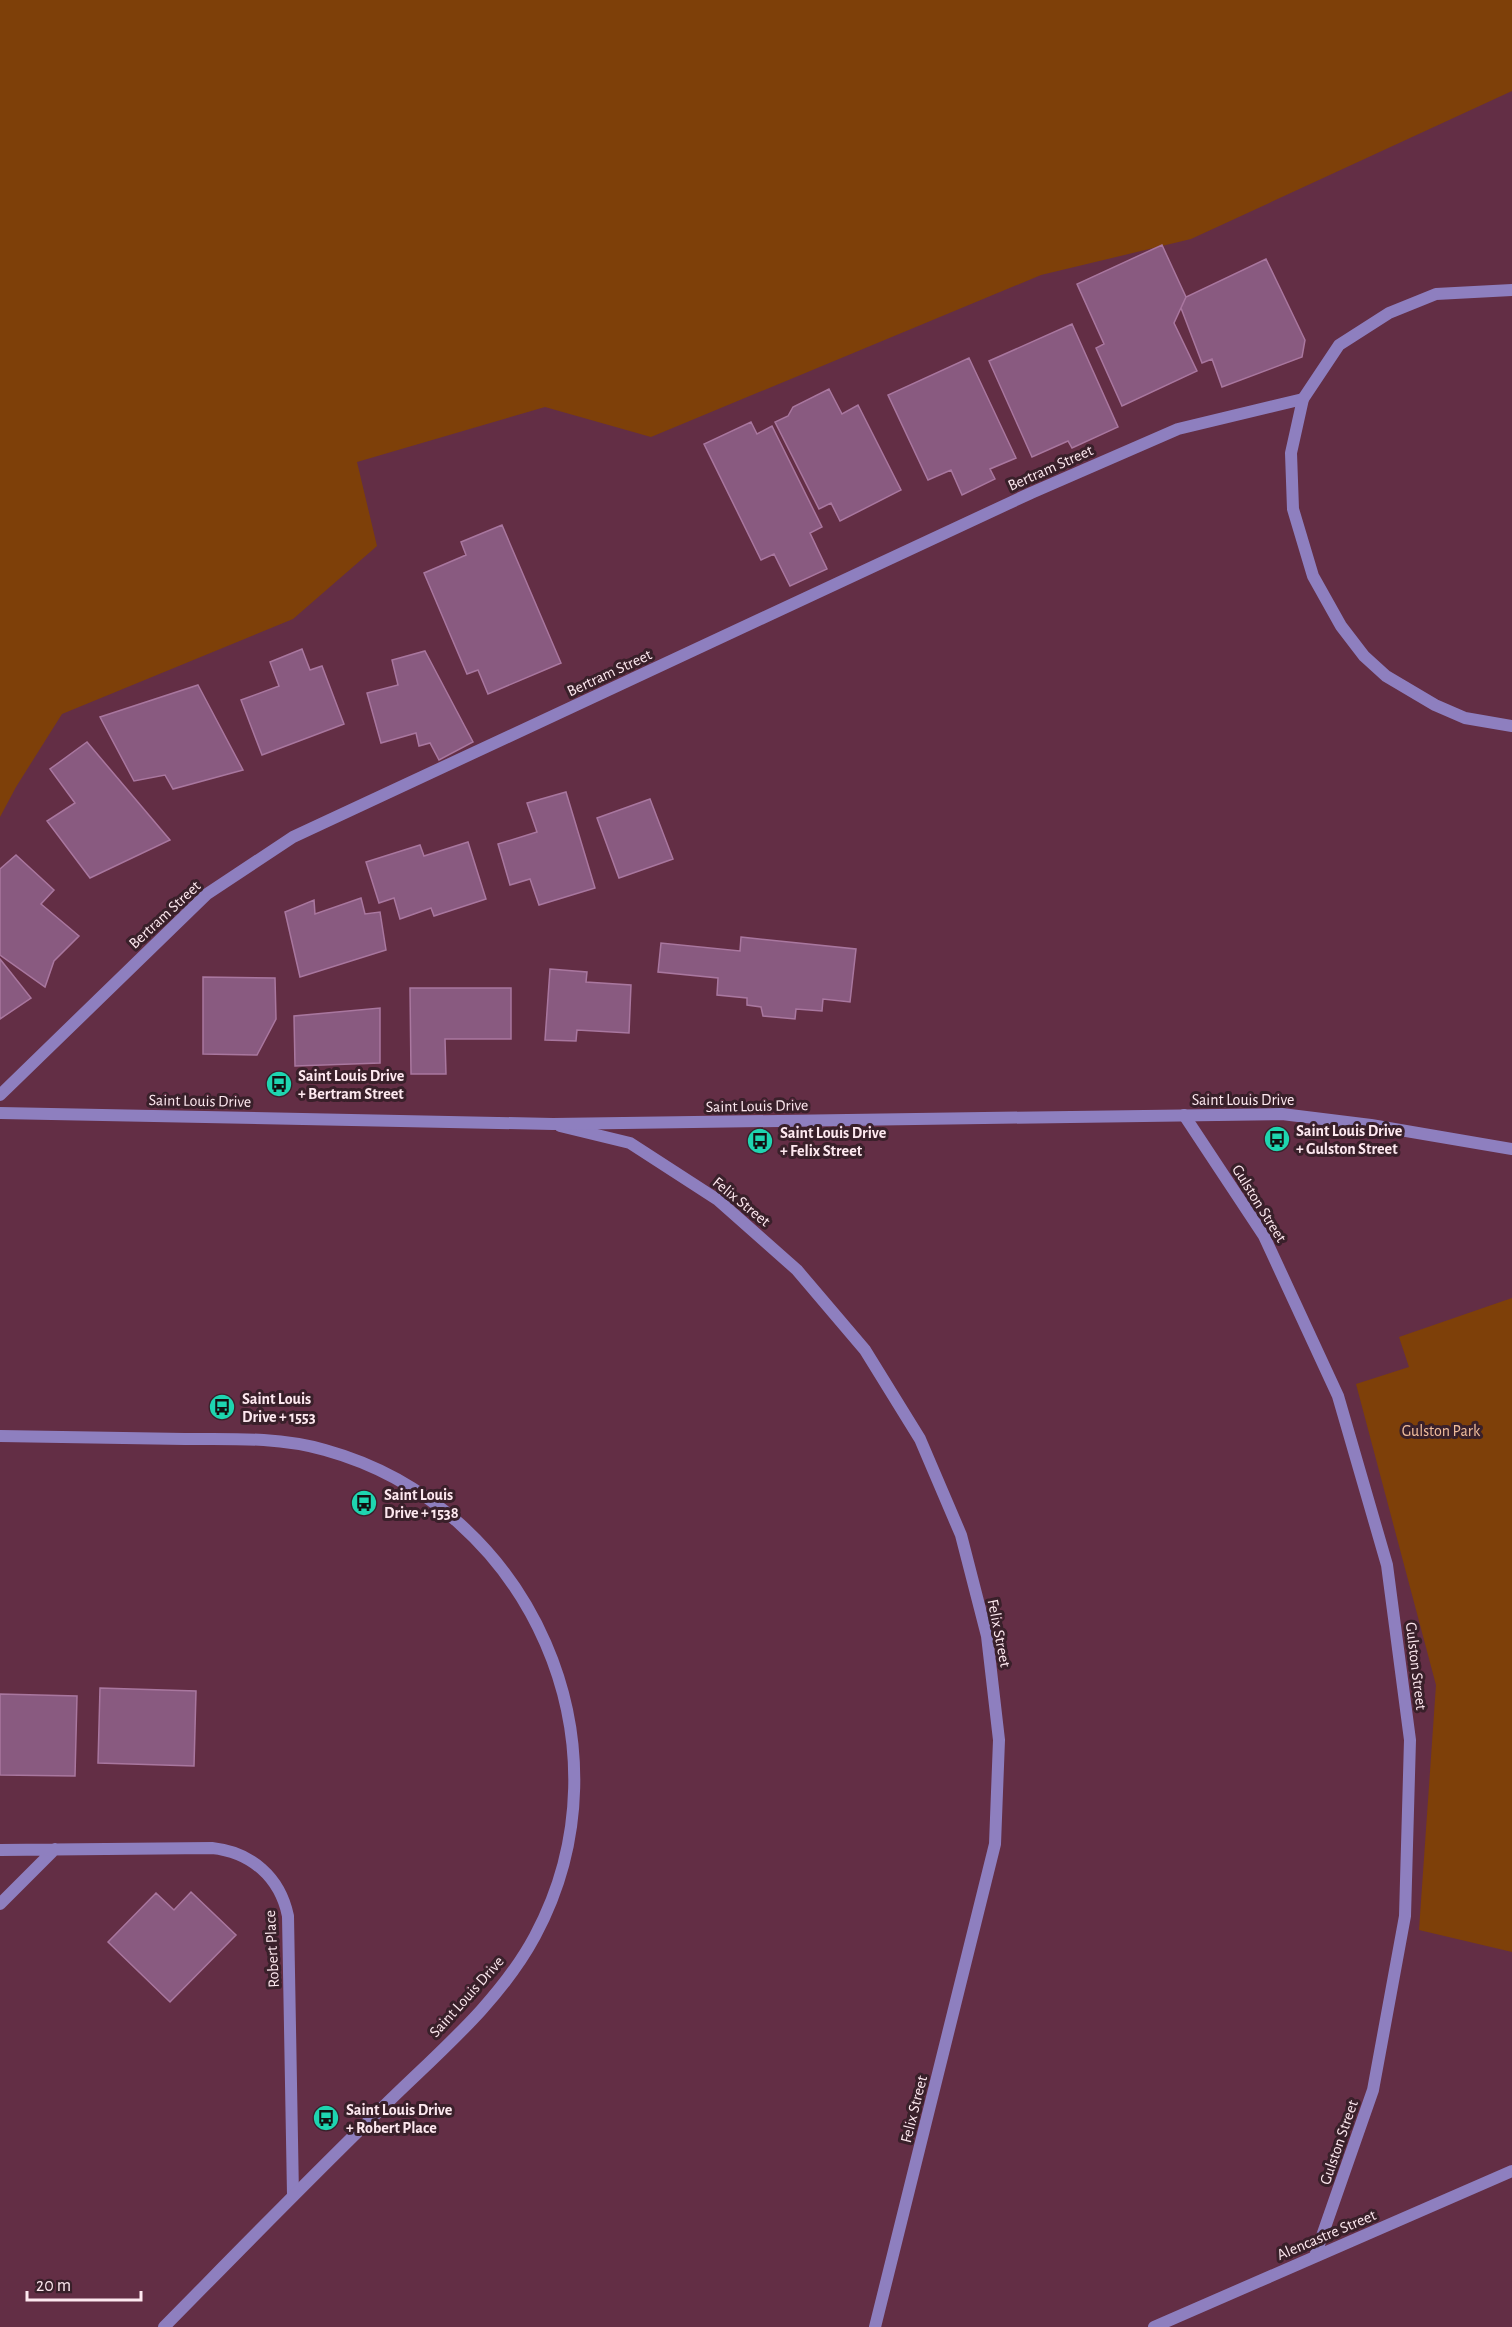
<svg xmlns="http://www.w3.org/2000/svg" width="1512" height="2327" font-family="'Alegreya Sans',sans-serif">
	<rect width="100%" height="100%" fill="#632e45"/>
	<!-- green -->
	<path fill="#7e4009" d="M0,0H1512V91L1191,239L1041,275L651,437L545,407L357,462L377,546L293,619L62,714L16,787L0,817Z
		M1512,1298V1952L1419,1930L1436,1685L1356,1384L1409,1367L1399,1337Z"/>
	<!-- building -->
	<path fill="#895a80" stroke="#a9779f" stroke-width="1.5" d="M1162,245L1186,297L1174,323L1197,371L1122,406L1096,348L1104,344L1077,284Z
		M1266,259L1305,340L1302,357L1222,387L1212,359L1202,363L1181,308L1186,297Z
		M1072,324L1118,427L1072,448L1068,441L1032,457L989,361Z
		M969,358L1016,458L990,469L995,479L962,495L951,470L928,480L888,395Z
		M829,389L842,414L858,405L901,490L840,521L831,503L819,509L775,422L788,416L793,407Z
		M751,422L757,434L772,426L822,527L810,533L827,569L790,586L774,554L761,560L704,444Z
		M502,525L561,663L488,694L478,670L467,674L424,573L466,555L461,542Z
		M302,649L310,670L322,666L344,724L262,755L241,700L279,686L270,662Z
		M425,651L473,742L439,760L430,743L419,746L416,733L381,743L367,693L398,685L392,660Z
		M198,685L243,770L173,789L165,775L134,781L100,717Z
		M87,742L170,840L90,878L47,821L75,803L50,769Z
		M566,792L595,888L539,905L530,879L510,885L498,844L537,832L527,803Z
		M650,799L673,859L619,878L597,818Z
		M468,842L486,899L434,916L431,908L400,919L394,898L379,903L366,862L420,845L424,856Z
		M16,855L54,890L41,904L79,936L54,961L45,987L0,955V869Z
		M361,898L365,914L380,912L386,950L300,977L285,912L314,900L315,914Z
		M741,937L856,949L850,1002L823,999L822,1011L796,1009L795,1019L763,1016L761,1007L747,1005V998L717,995L718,978L658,972L661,943L740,951Z
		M0,959L31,998L0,1019Z
		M550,969L587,972L586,982L631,985L629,1033L577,1030L576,1041L545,1040Z
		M203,977L275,978L276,1019L257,1055L203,1054Z
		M410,988H511V1039H445L446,1074H411Z
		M380,1008V1063L295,1066L294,1016Z
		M100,1688L196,1691L194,1766L98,1763Z
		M0,1694L77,1696L75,1776L0,1775Z
		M191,1892L236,1935L170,2002L108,1942L156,1893L174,1910Z"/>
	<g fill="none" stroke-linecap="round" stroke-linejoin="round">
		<!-- minor -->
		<path stroke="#8e7fbf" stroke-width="12" d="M0,1095L207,894L293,837L1031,493L1178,429L1303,399
			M1184,1115L1264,1236L1338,1396L1387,1565L1410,1740L1405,1916L1373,2090L1315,2256
			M560,1126L630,1143L718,1200L797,1270L865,1350L920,1439L961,1535L987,1636L999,1740L995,1844L875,2327
			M0,1850L212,1848C251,1852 280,1877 288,1916L293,2195
			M0,1904L55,1849
			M1154,2327L1512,2171"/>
		<!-- tertiary -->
		<path stroke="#8e7fbf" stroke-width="12" d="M1512,290L1436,294L1389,313L1339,345L1303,399L1291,453L1293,509L1313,576L1341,626L1364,656L1386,676L1435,705L1465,718L1512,726
			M0,1113L553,1124L1282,1114L1371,1125L1512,1149
			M0,1436C62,1437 123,1438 185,1439C232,1439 279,1437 325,1450C531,1507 637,1746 535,1936C498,2005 433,2057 378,2112C306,2182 235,2255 164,2327"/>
	</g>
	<!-- icons -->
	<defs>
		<g id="bus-disc" transform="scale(1.35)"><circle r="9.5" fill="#1ed5b0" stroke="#39202a"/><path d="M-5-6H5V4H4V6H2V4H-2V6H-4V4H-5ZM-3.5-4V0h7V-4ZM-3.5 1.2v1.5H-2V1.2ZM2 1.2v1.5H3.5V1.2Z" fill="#111"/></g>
	</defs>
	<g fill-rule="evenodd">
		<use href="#bus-disc" x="279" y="1084"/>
		<use href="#bus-disc" x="1277" y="1139"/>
		<use href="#bus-disc" x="760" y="1141"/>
		<use href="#bus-disc" x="222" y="1407"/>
		<use href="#bus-disc" x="364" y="1503"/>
		<use href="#bus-disc" x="326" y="2118"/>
	</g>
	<g text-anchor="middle" stroke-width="6" stroke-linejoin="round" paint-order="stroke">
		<!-- street labels -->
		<g font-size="16" fill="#fde8ef" stroke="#39202a">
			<text transform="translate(1050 467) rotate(-24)" y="6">Bertram Street</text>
			<text transform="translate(609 672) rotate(-25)" y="6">Bertram Street</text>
			<text transform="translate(164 914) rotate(-43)" y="6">Bertram Street</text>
			<text x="1243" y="1105">Saint Louis Drive</text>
			<text transform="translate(200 1100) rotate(1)" y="6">Saint Louis Drive</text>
			<text transform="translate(757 1105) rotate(-1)" y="6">Saint Louis Drive</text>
			<text transform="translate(742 1201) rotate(39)" y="6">Felix Street</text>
			<text transform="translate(1260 1203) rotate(58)" y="6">Gulston Street</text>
			<text transform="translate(1000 1633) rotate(79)" y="6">Felix Street</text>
			<text transform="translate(1417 1666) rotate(83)" y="6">Gulston Street</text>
			<text transform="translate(271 1949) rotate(-93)" y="6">Robert Place</text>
			<text transform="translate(466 1996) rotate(-48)" y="6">Saint Louis Drive</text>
			<text transform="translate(913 2109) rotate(-76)" y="6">Felix Street</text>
			<text transform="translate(1338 2142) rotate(-71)" y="6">Gulston Street</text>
			<text transform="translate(1326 2234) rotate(-23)" y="6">Alencastre Street</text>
		</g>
		<!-- poi labels -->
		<g font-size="16" font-weight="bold" fill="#fde8ef" stroke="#39202a" text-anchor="start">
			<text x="298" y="1081">Saint Louis Drive<tspan x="298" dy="18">+ Bertram Street</tspan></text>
			<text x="1296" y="1136">Saint Louis Drive<tspan x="1296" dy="18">+ Gulston Street</tspan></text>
			<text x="780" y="1138">Saint Louis Drive<tspan x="780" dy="18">+ Felix Street</tspan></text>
			<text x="242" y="1404">Saint Louis<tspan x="242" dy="18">Drive + 1553</tspan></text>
			<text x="384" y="1500">Saint Louis<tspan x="384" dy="18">Drive + 1538</tspan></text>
			<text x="346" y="2115">Saint Louis Drive<tspan x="346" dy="18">+ Robert Place</tspan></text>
		</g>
		<!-- park labels -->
		<g font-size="16" fill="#f1be9d" stroke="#39202a">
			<text x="1441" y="1436">Gulston Park</text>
		</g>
	</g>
	<!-- scale -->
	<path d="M27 2291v9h114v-9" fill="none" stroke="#fde8ef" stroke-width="3"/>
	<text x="36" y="2291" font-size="18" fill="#fde8ef" stroke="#39202a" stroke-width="4.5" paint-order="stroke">20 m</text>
</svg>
